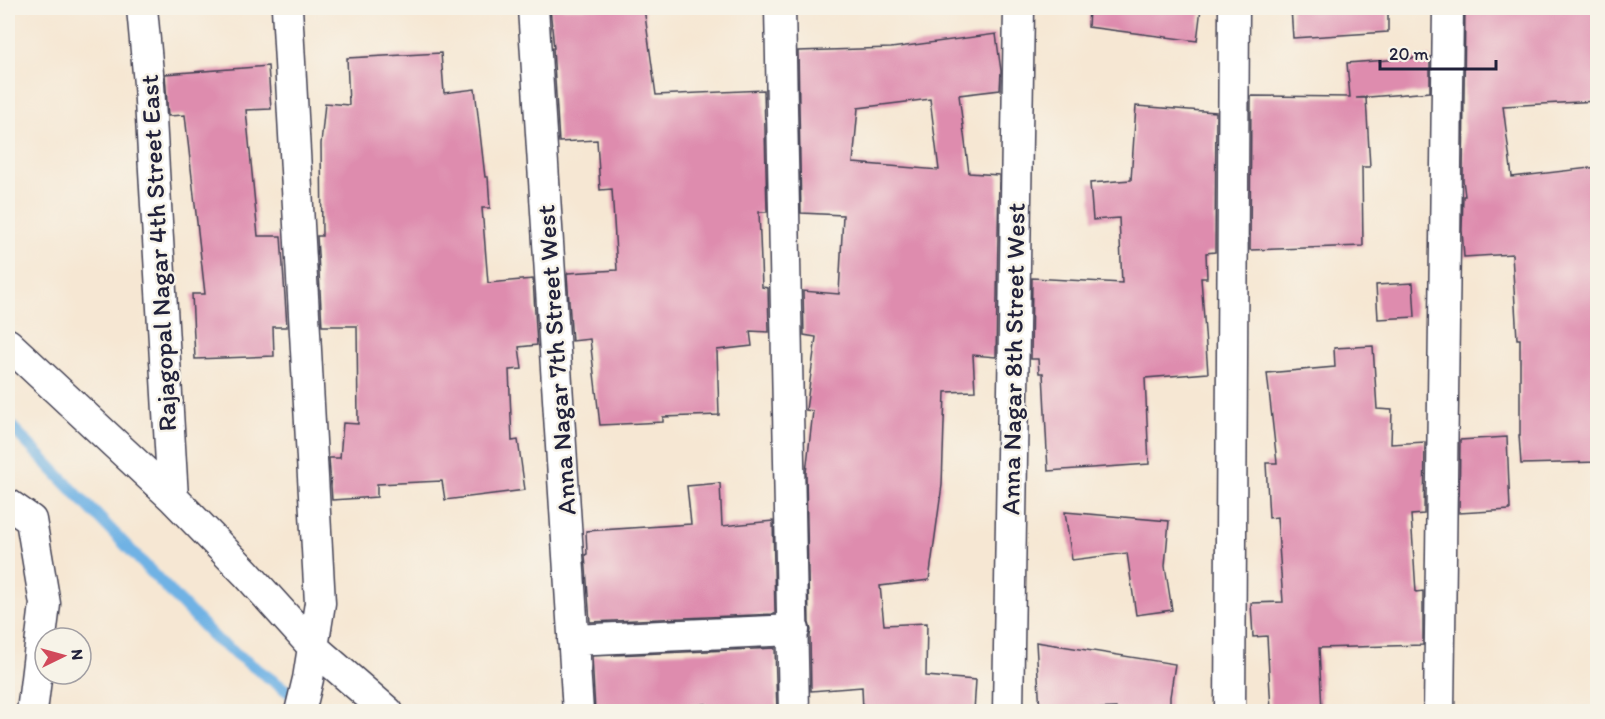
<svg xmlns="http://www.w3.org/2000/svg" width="1605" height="719" font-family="Itim,sans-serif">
	<rect width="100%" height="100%" fill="#f7f3e8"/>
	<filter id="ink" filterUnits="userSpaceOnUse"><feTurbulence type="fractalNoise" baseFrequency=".0167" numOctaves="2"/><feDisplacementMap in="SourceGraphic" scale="12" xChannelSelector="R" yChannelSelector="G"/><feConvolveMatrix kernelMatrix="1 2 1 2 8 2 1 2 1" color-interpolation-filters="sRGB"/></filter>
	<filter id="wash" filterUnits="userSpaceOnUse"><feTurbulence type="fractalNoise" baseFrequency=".008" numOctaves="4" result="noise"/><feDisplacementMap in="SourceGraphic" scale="24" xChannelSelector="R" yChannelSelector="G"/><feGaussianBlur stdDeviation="1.35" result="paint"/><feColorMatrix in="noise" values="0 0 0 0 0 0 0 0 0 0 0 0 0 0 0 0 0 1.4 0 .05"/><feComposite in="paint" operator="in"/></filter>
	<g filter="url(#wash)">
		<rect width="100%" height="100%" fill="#f6e7d3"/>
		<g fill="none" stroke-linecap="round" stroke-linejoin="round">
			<!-- stream -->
			<path stroke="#6fb2e4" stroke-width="12" d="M8,423L217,640L316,712"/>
		</g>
		<g id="blocks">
			<!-- building -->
			<path fill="#de8cae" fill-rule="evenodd" d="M550,8H644L656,95L764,90L767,212H759L762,287L768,288L769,332L750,331L752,346L717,350L719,415L663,417V422L600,425L590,339L572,341L567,275L568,273L617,270L612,189L600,190L597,140L559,142L553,48H554Z
				M1089,8H1201L1197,41L1088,27Z
				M1291,8H1388V32L1293,38Z
				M1465,8H1598V101L1503,106L1512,177L1598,167V462L1521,464L1519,435H1520V339H1517L1512,254L1464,257L1462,230L1463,196H1465L1463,180Z
				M996,34L1001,71L1000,90L959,95L969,173L999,175L996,357L973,355L975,391L945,392L942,485L929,580L880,586L884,625L927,623L926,676L976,680L974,711H863L862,687L811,691L810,636L811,630L809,623L806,473L813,411L806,410L816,337L804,335L803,291L839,294L843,215L801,213L798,51L891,48ZM930,99L939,170L853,163L858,108Z
				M441,53L444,93L475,89L485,177H488L490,208H482L488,283L533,279L537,345L519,347L522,369L509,370L512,441L518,440L525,490L445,500L442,481L377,484V497L332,500L329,458H340L343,423L358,424L357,326H322L317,236H322L321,144L325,103L349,105L347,58Z
				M1430,57V92L1356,98H1366L1370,167H1362L1363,246L1250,250L1251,96L1350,97L1347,63Z
				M268,66L271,109L246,110L258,236H281L287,327H273L274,356L195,359L192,294H205L185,115L168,116L165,74Z
				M1136,106L1216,112L1215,252L1206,253L1207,278H1201L1208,373L1145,378L1149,464L1048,471L1043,373H1039L1038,359H1031L1032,278L1122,283L1119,218L1093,220L1090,183L1131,180Z
				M1413,283L1415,317L1378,319L1376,285Z
				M1373,346L1377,409L1392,410L1391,444L1425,442L1424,514L1411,515L1416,592L1423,591V645L1319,648L1322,711H1271L1267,636L1253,637L1251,603L1283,602L1277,517L1269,518L1266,463H1277L1267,373L1335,367L1334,348Z
				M1507,437L1510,510L1459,513L1460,440Z
				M720,483L722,526L773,521L775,614L590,622L585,555L587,554L586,531L691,524L687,486Z
				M1065,512L1169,521L1165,566L1172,610L1136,615L1127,553L1072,560Z
				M1036,642L1175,664L1170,697V711H1117L1116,708L1040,711Z
				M775,648L777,711H706V704L635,711H595L592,656Z"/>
		</g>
	</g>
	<g filter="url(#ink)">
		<use href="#blocks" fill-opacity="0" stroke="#424052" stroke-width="1.5"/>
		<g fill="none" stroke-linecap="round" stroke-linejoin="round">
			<!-- street casing -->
			<g stroke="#424052" stroke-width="33">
				<path id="street" d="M142,8L149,84L173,498
					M287,8L320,603L308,679L300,712
					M533,8L578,712
					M780,8L794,712
					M8,344L173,498L246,573L313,647L388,712
					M8,504L31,520L45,604L32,712
					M573,640L794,630
					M1008,712L1019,8
					M1230,712L1234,8
					M1439,712L1448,8"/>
			</g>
			<!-- street -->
			<use href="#street" stroke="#fff" stroke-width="30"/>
		</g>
	</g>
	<g text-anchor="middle" stroke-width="5" stroke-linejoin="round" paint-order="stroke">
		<!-- street labels -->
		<g font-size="26" fill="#22223b" stroke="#f7f3e8">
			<text transform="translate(158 253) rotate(-93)" y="9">Rajagopal Nagar 4th Street East</text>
			<text transform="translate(1013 359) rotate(-89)" y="9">Anna Nagar 8th Street West</text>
			<text transform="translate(556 360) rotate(-94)" y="9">Anna Nagar 7th Street West</text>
		</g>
	</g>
	<!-- margin -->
	<rect width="1605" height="719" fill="none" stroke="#f7f3e8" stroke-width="30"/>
	<!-- north arrow -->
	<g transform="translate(63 656) rotate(85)"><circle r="28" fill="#f7f3e8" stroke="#a29fa3" stroke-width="1.5"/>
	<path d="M0-4.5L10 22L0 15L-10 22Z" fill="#d1495b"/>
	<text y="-9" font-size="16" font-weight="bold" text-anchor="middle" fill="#22223b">N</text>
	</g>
	<!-- scale -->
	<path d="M1380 60v9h116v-9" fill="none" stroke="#22223b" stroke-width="3"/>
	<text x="1389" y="60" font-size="18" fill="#22223b" stroke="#f7f3e8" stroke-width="4.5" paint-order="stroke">20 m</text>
</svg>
